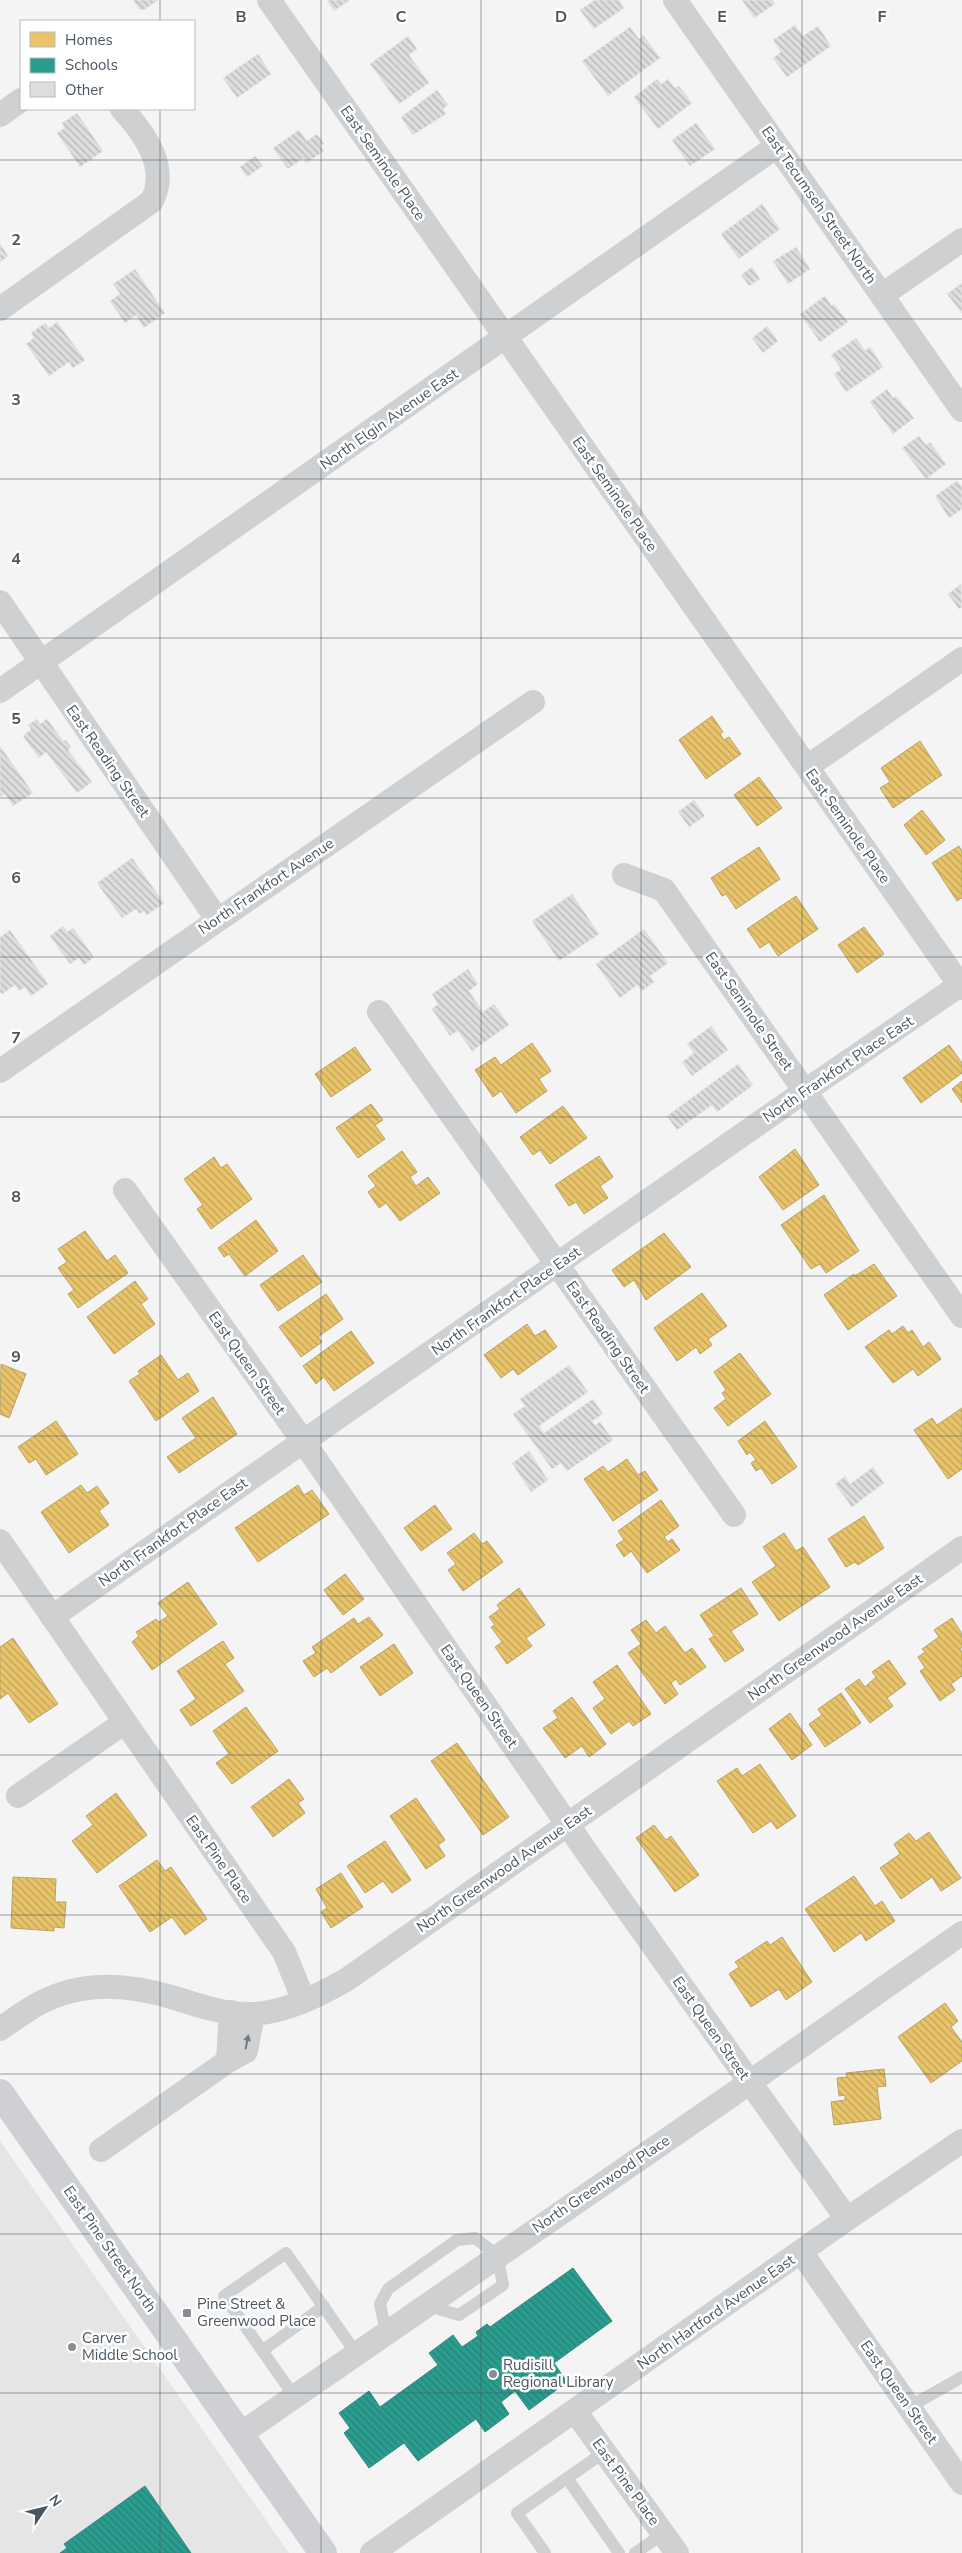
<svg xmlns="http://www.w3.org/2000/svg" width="962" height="2553" font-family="'Nunito Sans',sans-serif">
	<defs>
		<pattern id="homes-back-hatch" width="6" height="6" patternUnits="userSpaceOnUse" patternTransform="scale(1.25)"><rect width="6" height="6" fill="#e9c46a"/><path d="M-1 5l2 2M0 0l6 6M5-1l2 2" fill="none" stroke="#bfa25b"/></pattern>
		<pattern id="schools-back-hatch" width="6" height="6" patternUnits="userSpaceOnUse" patternTransform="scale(1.25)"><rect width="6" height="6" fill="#2a9d8f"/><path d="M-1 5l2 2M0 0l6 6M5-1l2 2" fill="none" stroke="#268378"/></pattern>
		<pattern id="building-back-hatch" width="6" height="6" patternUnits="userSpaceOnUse" patternTransform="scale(1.25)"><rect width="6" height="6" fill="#ddddde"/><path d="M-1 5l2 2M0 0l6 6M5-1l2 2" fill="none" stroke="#b5b6b7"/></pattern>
	</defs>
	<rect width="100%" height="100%" fill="#f4f4f4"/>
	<!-- education -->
	<path fill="#e6e5e6" d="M0,2141L289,2553H0Z"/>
	<!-- homes -->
	<path fill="url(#homes-back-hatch)" stroke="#b9a367" d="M712,716L723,732L720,734L724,740L729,737L741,754L706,779L679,740Z
		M920,741L942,775L893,808L880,788L890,782L881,768Z
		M759,777L782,808L757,826L734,795Z
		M922,810L945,840L926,855L904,825Z
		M959,846L962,851V898L957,901L932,863Z
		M759,847L780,879L736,909L726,894L722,896L711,878Z
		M796,896L818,929L778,956L769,942L760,948L747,929Z
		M864,927L884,954L857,973L838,945Z
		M532,1043L551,1071L539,1079L547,1091L516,1113L501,1091L493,1097L475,1070L495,1057L501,1065Z
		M949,1045L962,1063V1073L921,1103L903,1078Z
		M355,1047L371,1070L331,1097L315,1074Z
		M962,1081V1103L952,1089Z
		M371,1104L383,1120L375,1125L385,1139L358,1158L336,1128Z
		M563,1106L587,1138L550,1164L540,1150L533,1155L520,1137Z
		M795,1149L819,1185L783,1210L759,1177Z
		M402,1151L417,1172L410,1177L416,1186L428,1177L440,1193L400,1221L386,1203L379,1208L368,1192L376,1186L368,1176Z
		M599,1156L613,1177L600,1186L608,1198L584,1214L576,1202L569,1206L555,1185Z
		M214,1157L221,1168L227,1164L252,1199L211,1229L197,1209L203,1205L184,1179Z
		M824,1195L859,1251L826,1273L820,1264L811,1269L781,1225Z
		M256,1220L278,1251L245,1276L229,1254L224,1257L218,1248Z
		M85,1231L107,1261L115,1255L128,1273L78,1308L68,1294L74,1290L58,1268L67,1262L58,1249Z
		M664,1233L691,1267L646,1300L634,1280L624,1287L612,1270Z
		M303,1255L322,1282L278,1311L260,1285Z
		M874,1264L897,1296L848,1330L824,1295L854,1274L855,1276Z
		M135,1281L148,1299L141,1304L155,1324L114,1354L87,1317Z
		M702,1293L727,1326L708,1339L712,1345L700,1354L696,1347L677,1361L654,1328Z
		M326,1294L343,1319L318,1337L322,1342L301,1357L279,1327Z
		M527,1324L535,1336L545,1330L557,1347L518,1375L513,1369L501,1378L484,1355Z
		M903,1326L908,1333L912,1330L923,1347L929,1342L941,1359L918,1376L913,1369L893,1383L865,1347L889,1330L892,1334Z
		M351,1331L374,1363L334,1391L324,1377L316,1384L303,1366Z
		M740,1353L771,1394L728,1426L714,1408L726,1399L722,1393L726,1390L714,1372Z
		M161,1355L178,1380L188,1373L199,1391L156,1421L129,1381L140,1374L138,1371Z
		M1,1364L26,1374L9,1418L0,1414Z
		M213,1397L237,1434L179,1473L167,1457L196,1438L182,1418Z
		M962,1408V1469L948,1479L914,1430L932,1418L937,1425Z
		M56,1421L78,1454L46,1475L36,1459L29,1463L18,1447Z
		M765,1421L797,1467L772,1484L761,1468L756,1471L751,1463L756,1460L750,1452L747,1455L738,1441Z
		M627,1459L638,1475L645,1471L658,1490L613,1521L584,1479L603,1466L608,1472Z
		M81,1485L87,1493L97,1486L109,1503L99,1511L109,1525L69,1553L41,1512Z
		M298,1485L304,1495L312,1490L329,1514L258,1562L235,1528Z
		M661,1500L679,1526L664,1537L668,1542L672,1539L680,1550L647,1573L631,1551L624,1557L616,1545L624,1540L618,1531Z
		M435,1505L452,1529L421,1551L404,1528Z
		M864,1516L884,1548L858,1565L855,1562L846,1567L828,1539Z
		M474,1533L482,1544L487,1541L503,1562L463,1591L448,1570L456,1564L447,1553Z
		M784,1533L796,1551L803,1547L830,1587L779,1621L752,1582L776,1566L763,1547Z
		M345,1574L364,1599L343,1615L324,1590Z
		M188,1582L217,1624L152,1670L132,1642L139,1636L136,1632L156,1619L159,1622L168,1616L158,1603Z
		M519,1588L545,1625L526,1638L532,1646L507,1664L495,1647L502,1642L491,1627L495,1625L489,1617L500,1609L497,1605Z
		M741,1588L758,1614L731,1631L744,1650L725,1662L709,1639L714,1636L700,1615Z
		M369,1617L383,1635L331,1673L327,1668L314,1677L303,1661L316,1653L312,1647L354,1618L358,1624Z
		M952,1618L962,1634V1647L960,1649L962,1652V1676L951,1684L955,1690L940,1701L920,1671L925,1668L918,1657L925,1652L922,1649L939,1637L934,1630Z
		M646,1620L656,1633L665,1626L685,1653L692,1648L706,1667L680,1685L676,1679L671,1683L678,1694L665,1704L628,1653L641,1644L631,1630Z
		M13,1638L58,1704L29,1723L8,1693L0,1699V1647Z
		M223,1641L234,1658L225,1664L244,1691L191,1726L180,1710L196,1699L177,1671Z
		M394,1644L413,1673L380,1696L360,1667Z
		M889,1660L906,1684L887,1698L893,1706L870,1723L845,1689L859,1679L865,1687L876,1677L872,1672Z
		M617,1665L651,1714L633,1726L629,1721L611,1734L593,1708L605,1699L593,1682Z
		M841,1693L861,1723L825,1747L809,1724L822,1715L818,1709Z
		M572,1697L606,1744L589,1757L582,1746L565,1758L543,1728L558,1718L553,1711Z
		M246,1707L278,1751L232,1784L216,1763L229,1754L213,1731Z
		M790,1713L812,1745L792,1760L769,1729Z
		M457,1743L509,1817L483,1835L431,1761Z
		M760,1764L796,1816L777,1829L771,1821L753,1833L717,1781L737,1768L742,1776Z
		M289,1779L304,1799L298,1803L305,1813L273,1837L251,1807Z
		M116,1793L147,1835L97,1873L72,1841L93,1825L86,1816Z
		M416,1798L445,1840L438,1845L445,1856L426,1869L390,1816Z
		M654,1825L666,1840L671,1836L699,1875L675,1892L636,1838Z
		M929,1832L961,1878L941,1891L932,1877L901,1899L880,1868L900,1854L894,1844L909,1833L916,1841Z
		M385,1841L411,1880L392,1893L383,1881L365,1893L347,1866Z
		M157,1860L165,1871L171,1867L207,1919L185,1935L172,1917L150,1932L119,1886Z
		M341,1873L363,1907L331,1928L321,1912L327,1908L316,1889Z
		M854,1876L875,1906L882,1901L895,1921L866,1941L861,1933L834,1952L805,1909Z
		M13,1877L56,1879L55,1902H66L64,1928L54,1927V1931L11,1928Z
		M782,1937L812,1982L786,2000L779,1989L751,2007L729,1974L739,1967L735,1962L767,1941L770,1945Z
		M945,2003L958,2021L951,2027L962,2042V2061L931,2083L898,2037Z
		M884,2069L886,2086L877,2087L881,2119L834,2125L831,2102L845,2100V2095L839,2096L837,2078L847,2077L846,2073Z"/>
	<!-- schools -->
	<path fill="url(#schools-back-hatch)" stroke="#348881" d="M573,2268L612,2321L554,2363L567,2382L529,2410L515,2391L501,2402L509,2414L485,2432L476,2419L418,2461L404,2443L369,2468L344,2433L350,2428L339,2413L369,2391L380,2407L438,2365L429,2353L453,2335L462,2347L478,2336L476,2332L487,2324L490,2327Z
		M145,2486L191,2553H60L67,2548L64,2544Z"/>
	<!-- building -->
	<path fill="url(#building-back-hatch)" stroke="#e5e6e7" d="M133,0H158L144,10L139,9Z
		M327,0H350L334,11Z
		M595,0H621L619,1L624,8L594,29L580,10Z
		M742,0H772L775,4L754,18Z
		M795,25L803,36L818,26L831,46L787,77L773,58L781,52L773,40Z
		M630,27L639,39L643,35L660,58L608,96L582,61Z
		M408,36L417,49L409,55L429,83L399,104L370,64Z
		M258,54L271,74L237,98L223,78Z
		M657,79L661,84L668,79L675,88L679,86L692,103L658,129L634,97Z
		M437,90L448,105L443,109L446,114L413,135L401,117Z
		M77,113L103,151L80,167L57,133L65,128L62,123Z
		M696,123L715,149L690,166L672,140Z
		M299,130L307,141L317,134L324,144L320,146L324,151L306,163L303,158L288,169L273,148Z
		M255,156L263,166L247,177L240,167Z
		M762,204L780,229L739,259L721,234Z
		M0,244L8,256L0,262Z
		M796,247L810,269L788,284L773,261Z
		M752,267L760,279L749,286L741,275Z
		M135,269L165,313L144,328L136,315L125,323L110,301L120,294L113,284Z
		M962,283V313L947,294Z
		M825,296L832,306L834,304L848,322L820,342L800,314Z
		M57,322L85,360L73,368L69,362L49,376L26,344L34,338L31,333L45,323L49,328Z
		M767,326L778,341L763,353L752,338Z
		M856,338L865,351L870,347L883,367L846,392L834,374L841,369L831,355Z
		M887,389L893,398L896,396L914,418L893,434L870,402Z
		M919,436L926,445L930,442L946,464L926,479L902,448Z
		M957,481L962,487V509L949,518L935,496Z
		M961,584L962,607L959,609L948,594Z
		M37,719L40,724L47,719L63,741L66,740L71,747L68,750L92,782L77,793L46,752L39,758L23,736L31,729L28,725Z
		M0,746L33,793L13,806L5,794L0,797Z
		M694,800L705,816L689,827L678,812Z
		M132,858L164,903L147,915L144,911L140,914L136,909L122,918L97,883Z
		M572,894L599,934L559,961L532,921Z
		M63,926L67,932L73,928L94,957L84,965L79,958L70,964L50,936Z
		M644,929L668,963L650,976L654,982L642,991L637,985L620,998L596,964Z
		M10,930L48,984L31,996L25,987L19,991L15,985L2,994L0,992V937Z
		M468,969L478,984L469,991L483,1012L494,1004L509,1025L472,1051L458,1031L450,1036L432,1009L438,1004L432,994Z
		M711,1026L728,1050L692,1076L682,1062L694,1053L687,1044Z
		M738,1064L753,1085L717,1112L712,1105L677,1130L667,1116Z
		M569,1365L588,1392L539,1426L544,1433L593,1399L603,1414L592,1421L595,1425L600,1422L613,1440L567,1471L561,1463L552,1469L513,1414L525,1406L520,1399Z
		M529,1451L548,1480L531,1492L512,1463Z
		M873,1467L884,1483L852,1507L835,1484L845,1476L850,1484Z"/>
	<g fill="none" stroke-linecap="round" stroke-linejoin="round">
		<!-- lane -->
		<path stroke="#ced0d2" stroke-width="12" d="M386,2332L380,2304L388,2289L457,2240L475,2238L497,2255L503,2285L459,2315L425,2305
			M262,2351L324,2306
			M294,2396L224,2296L286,2253L356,2353
			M909,2407L962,2377
			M567,2478L619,2553
			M545,2553L517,2513L603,2453
			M635,2553L663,2534"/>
		<!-- street -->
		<path stroke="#ced0d2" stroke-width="24" d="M269,0L962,988
			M675,0L962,410
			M0,115L21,100
			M882,295L962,240
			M0,309L152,201C169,167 145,134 122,109
			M0,602L217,919
			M0,691L777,146
			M807,767L962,659
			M624,875L664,890L962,1316
			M379,1012L734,1515
			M0,1071L533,702
			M125,1190L303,1441L583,1847L847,2219
			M0,1541L284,1952L304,2001
			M52,1617L805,1091L960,985
			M18,1796L125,1722
			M0,2029C12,2021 25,2011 38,2004C82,1980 129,1984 175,1998C199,2006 228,2015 253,2014C287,2012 317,1996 346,1980L962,1548
			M228,2061L231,2012
			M101,2150L228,2061L246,2051L253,2014
			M801,2252L962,2483
			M575,2411L677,2553
			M239,2435L726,2099L962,1933
			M372,2553L847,2219L962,2141"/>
		<!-- secondary -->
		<path stroke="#ced0d4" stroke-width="28" d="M0,2093L323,2553"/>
	</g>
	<!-- one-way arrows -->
	<defs><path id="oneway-solid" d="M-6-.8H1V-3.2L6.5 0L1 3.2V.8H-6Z" transform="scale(1.25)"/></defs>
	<use fill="#727b83" href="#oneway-solid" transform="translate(247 2042) rotate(-79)"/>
	<!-- grid -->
	<path fill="none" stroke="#4a5661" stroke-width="1" stroke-opacity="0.55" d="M160,0V21M321,0V2553M481,0V2553M641,0V2553M802,0V2553M160,109V2553M0,160H962M0,319H962M0,479H962M0,638H962M0,798H962M0,957H962M0,1117H962M0,1276H962M0,1436H962M0,1596H962M0,1755H962M0,1915H962M0,2074H962M0,2234H962M0,2393H962"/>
	<!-- markers -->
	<g fill="#868d94" stroke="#fff" stroke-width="2">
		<rect x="182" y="2308" width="10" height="10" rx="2.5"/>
		<circle cx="72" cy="2347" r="5"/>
		<circle cx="493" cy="2374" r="5"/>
	</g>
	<g text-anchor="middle" stroke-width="5" stroke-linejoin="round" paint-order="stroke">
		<!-- street labels -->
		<g font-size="15" fill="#4a5661" stroke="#fff">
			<text transform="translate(383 163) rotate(55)" y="5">East Seminole Place</text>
			<text transform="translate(819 205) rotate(55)" y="5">East Tecumseh Street North</text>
			<text transform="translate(389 419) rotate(-35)" y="5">North Elgin Avenue East</text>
			<text transform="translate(615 494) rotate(55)" y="5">East Seminole Place</text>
			<text transform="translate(108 761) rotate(55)" y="5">East Reading Street</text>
			<text transform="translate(848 826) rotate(55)" y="5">East Seminole Place</text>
			<text transform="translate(266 886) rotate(-34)" y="5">North Frankfort Avenue</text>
			<text transform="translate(749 1011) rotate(55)" y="5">East Seminole Street</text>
			<text transform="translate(838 1069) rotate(-34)" y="5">North Frankfort Place East</text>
			<text transform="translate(506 1301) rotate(-35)" y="5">North Frankfort Place East</text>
			<text transform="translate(608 1337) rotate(55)" y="5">East Reading Street</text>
			<text transform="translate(247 1363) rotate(55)" y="5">East Queen Street</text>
			<text transform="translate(173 1532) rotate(-35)" y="5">North Frankfort Place East</text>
			<text transform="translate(835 1637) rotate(-35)" y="5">North Greenwood Avenue East</text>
			<text transform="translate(479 1696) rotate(55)" y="5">East Queen Street</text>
			<text transform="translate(219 1859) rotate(55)" y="5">East Pine Place</text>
			<text transform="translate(504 1869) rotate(-35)" y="5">North Greenwood Avenue East</text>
			<text transform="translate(711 2028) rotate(55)" y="5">East Queen Street</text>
			<text transform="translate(601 2184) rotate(-34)" y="5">North Greenwood Place</text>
			<text transform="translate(110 2249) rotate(55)" y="5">East Pine Street North</text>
			<text transform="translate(716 2312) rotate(-35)" y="5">North Hartford Avenue East</text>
			<text transform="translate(899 2392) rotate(55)" y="5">East Queen Street</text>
			<text transform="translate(626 2482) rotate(54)" y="5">East Pine Place</text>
		</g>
		<!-- poi labels -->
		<g font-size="15" fill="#4a5661" stroke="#fff" text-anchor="start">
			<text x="197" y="2309">Pine Street &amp;<tspan x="197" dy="17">Greenwood Place</tspan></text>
			<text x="82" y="2343">Carver<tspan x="82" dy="17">Middle School</tspan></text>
			<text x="503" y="2370">Rudisill<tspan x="503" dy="17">Regional Library</tspan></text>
		</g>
	</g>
	<g font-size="16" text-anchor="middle" font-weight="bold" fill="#4a5661" stroke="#fff" stroke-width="5" stroke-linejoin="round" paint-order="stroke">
		<text x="241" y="22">B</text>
		<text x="401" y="22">C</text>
		<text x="561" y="22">D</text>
		<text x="722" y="22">E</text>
		<text x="882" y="22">F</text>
		<text x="16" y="245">2</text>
		<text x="16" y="405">3</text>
		<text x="16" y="564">4</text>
		<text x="16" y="724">5</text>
		<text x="16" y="883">6</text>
		<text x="16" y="1043">7</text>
		<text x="16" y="1202">8</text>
		<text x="16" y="1362">9</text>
	</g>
	<!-- legend -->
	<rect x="20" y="20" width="175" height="90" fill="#ffffff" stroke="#b7bbc0"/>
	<rect x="30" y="32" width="25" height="15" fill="#e9c46a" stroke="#b7bbc0"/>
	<text x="65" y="45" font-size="15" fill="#4a5661">Homes</text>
	<rect x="30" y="58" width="25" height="15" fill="#2a9d8f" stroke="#b7bbc0"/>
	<text x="65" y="70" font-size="15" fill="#4a5661">Schools</text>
	<rect x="30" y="82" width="25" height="15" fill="#ddddde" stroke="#b7bbc0"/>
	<text x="65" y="95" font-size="15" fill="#4a5661">Other</text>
	<!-- north arrow -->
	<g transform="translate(45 2508) rotate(55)" stroke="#ffffff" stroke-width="4" paint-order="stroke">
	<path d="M0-4L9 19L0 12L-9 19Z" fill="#4a5661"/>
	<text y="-8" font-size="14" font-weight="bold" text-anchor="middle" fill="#4a5661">N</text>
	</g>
</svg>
